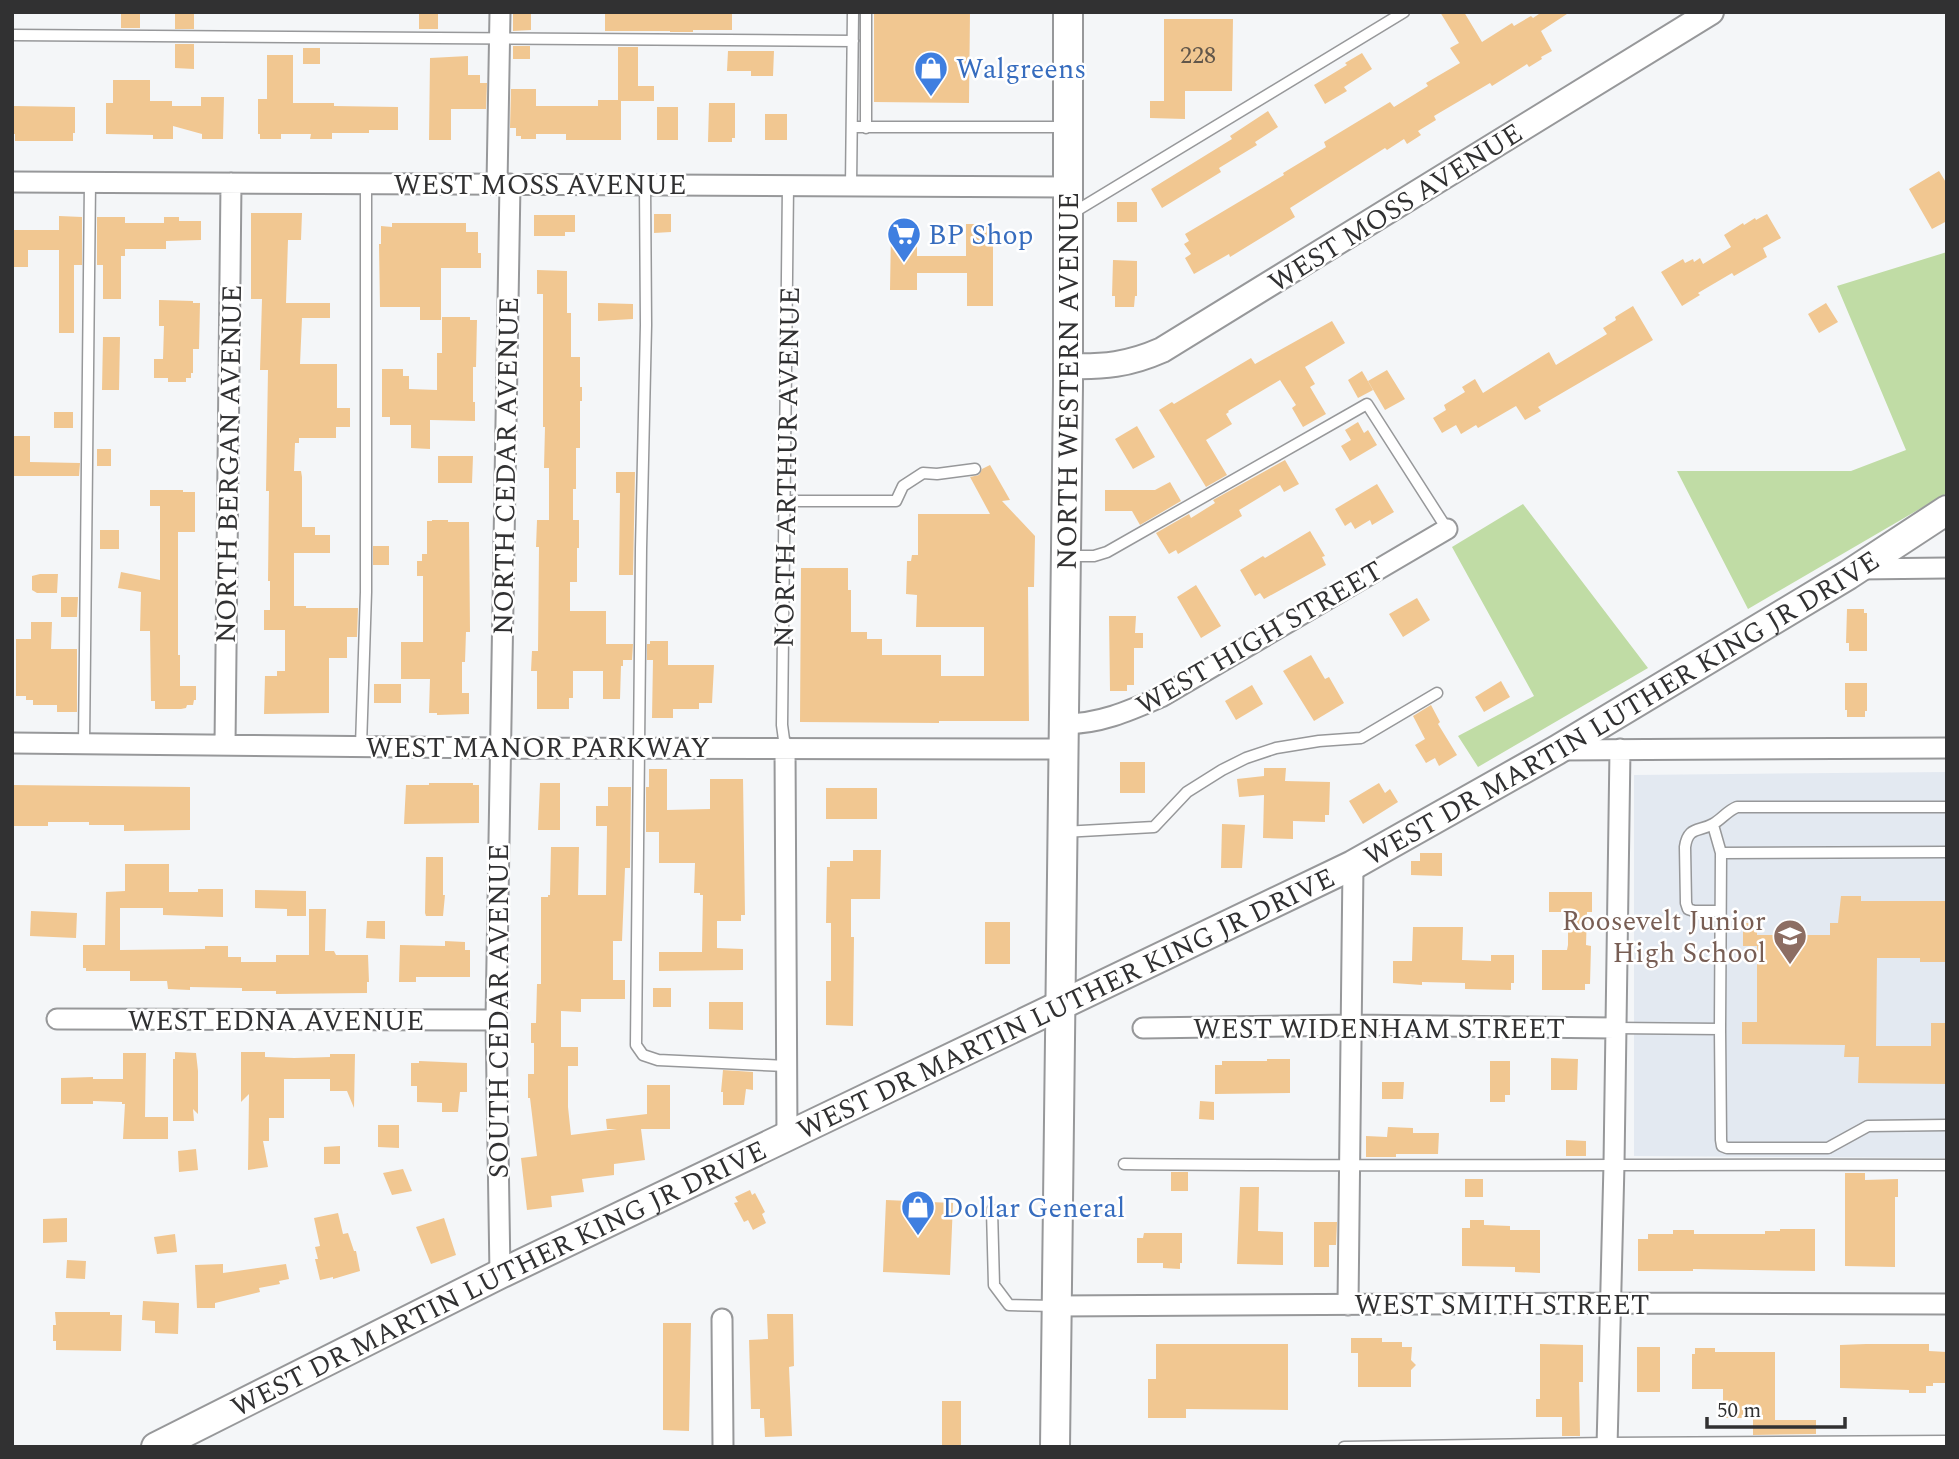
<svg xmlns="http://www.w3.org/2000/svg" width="1959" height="1459" font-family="Spectral,serif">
	<rect width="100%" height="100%" fill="#f4f6f8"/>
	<!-- built -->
	<path fill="#e3e9f1" d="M1947,772V1158L1634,1156V775Z"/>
	<!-- green -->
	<path fill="#c0dca5" d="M1947,252V493L1748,609L1677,471H1851L1906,450L1837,286Z
		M1523,504L1648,668L1478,767L1458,736L1534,696L1452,547Z"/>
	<!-- building -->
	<path fill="#f1c791" d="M121,12H140V28H121Z
		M175,12H194V29H175Z
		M419,12H438V29H419Z
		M605,12H732V30H693V32H670V31H605Z
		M874,12H970L969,103L874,102Z
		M1440,12H1464L1482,42L1512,23L1514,26L1531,16L1533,18L1542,12H1570L1541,31L1552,51L1541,57L1542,59L1529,67L1527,64L1492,86L1490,83L1434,116L1436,120L1418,131L1421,135L1407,144L1404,139L1387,150L1385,148L1290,208L1295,217L1230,257L1229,254L1194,274L1185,258L1191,254L1184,244L1189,241L1185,234L1284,175L1283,173L1326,147L1324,142L1390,102L1394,107L1428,86L1426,83L1460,63L1450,48L1459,43Z
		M513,14H531V30L513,31Z
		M1164,19H1233L1232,91H1185V119L1150,118V101H1164Z
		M175,44H194V69L175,68Z
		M513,46H530V59H513Z
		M618,47H638V86H654V101H621V140H566V134H536V139H521V136H516V128H510L511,89H536V106H598V100H618Z
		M303,48H320V64H303Z
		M728,51H774L773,76H751V71H727Z
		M1362,53L1372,69L1344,87L1347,91L1325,104L1314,85L1347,65L1345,63Z
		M267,55H293V103H334V106L398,107V130H369V133H332V139H310L311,134H281V139H260V134H258V99H267Z
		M468,56V75H480V83H487L486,109H451V140H429L430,58Z
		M113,80H150V101H172V106H201V97H224L223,139H202V134L173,126V139H153V135L106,134V103H113Z
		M709,103H735V138H732V142H708Z
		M13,106L75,107V133H73V141H15V134H13Z
		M657,107H678V140H657Z
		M1268,111L1278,127L1255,142L1257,145L1219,168L1221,172L1162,208L1151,189L1232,139L1230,136Z
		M765,114H787V140H765Z
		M1939,171L1947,184V221L1932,229L1909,189Z
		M1117,202H1137V222H1117Z
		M251,213H302L301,240H288L286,303H330V318H302L300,364H337V408H350V427H336V438H299V443H295L294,471H301L302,477V527H315V535H330V553H294V606H306V608H358L357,637H347V658H329V713L264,714L265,676H277V671H285V630H264V610H270V581H268L269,491H266L268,370H260L262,299H251Z
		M654,214H671V232L654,233Z
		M1767,214L1781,238L1763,248L1767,257L1734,276L1732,273L1698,293L1700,295L1682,306L1661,272L1683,259L1685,263L1693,259L1694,262L1700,258L1703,264L1731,247L1724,235L1743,223L1744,225L1755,218L1756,220Z
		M534,215H575V232H565V236H534Z
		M59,216L82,217V265H74V333H59V250H28V267H12V230H59Z
		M97,217H125V223H164V217H179V221H201V240L166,241V249H125V256H121V299H103V265H97Z
		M392,223H466V232H478V253H481V268H441V320H420V307H380L379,244H381V226L392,227Z
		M966,224H993V306H967V273H917V290H890L891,232H917V256H966Z
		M1113,260L1137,261V296H1135L1134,307H1115V296H1112Z
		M537,270L567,271V313H571V357H580V387H582V401H580V448H576V489H573V520H579V548H577V582H570V611H606V644H633L632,660H623V666H621L620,699H603V671H573V698H569V709H537V671H531L532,651H538L539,547H536L537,520H549V468H544L545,427H543V294H537Z
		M159,300L193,301V303H200L199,349H193V373H191V378H186V382H168V378H154V359H163L164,326H159Z
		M598,303L633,304V319L598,321Z
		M1826,303L1838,322L1819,333L1808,314Z
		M1633,306L1653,340L1538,407L1541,411L1525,420L1516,406L1478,428L1476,425L1461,434L1456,425L1442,433L1433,418L1446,410L1444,405L1465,392L1462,387L1475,379L1483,393L1549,352L1556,365L1607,334L1603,328L1616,320L1615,317Z
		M442,317H470V320H477L476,367H473V402H475V421L430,420V449L411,448V425H390V417H382V369H403V376H409V389L437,390V353H442Z
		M1332,321L1345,343L1305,367L1315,384L1310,387L1326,414L1303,427L1292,408L1296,405L1280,380L1228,411L1229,412L1226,414L1232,424L1206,440L1227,475L1206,487L1159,410L1172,402L1174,404L1251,358L1255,364Z
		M103,337H120L119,390H102Z
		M1387,370L1405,399L1385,410L1368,381Z
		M1362,371L1373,390L1358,398L1348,380Z
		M54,412H73V428H54Z
		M1358,422L1364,433L1368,430L1377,445L1350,461L1341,446L1351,440L1345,430Z
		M1137,426L1155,457L1133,469L1115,439Z
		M12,436H30V462L80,463L79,476H12Z
		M97,449H111V466H97Z
		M438,456H473L472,483H438Z
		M1285,460L1299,484L1284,492L1280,485L1239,510L1242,516L1178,554L1176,550L1169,554L1156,533L1189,514L1191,518L1215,503L1213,500Z
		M990,465L1010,500L1002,501L1035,536L1034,587H1028L1029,721H939V723L800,722L801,568H848V590H851V632H867V639H882V655H941V676H984V627H916L917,595L906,594L907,561H911L912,555H918V514H990L970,477L979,475L982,469Z
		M616,472H635L633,575H619L620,493H616Z
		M1170,482L1181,501L1140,525L1132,511H1105V490H1155Z
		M1377,484L1394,512L1372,525L1370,520L1355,529L1351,522L1345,526L1335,509Z
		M150,490H183V492H195V532H178V655H180V686H196V700H194L193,705H187L186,708L181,709H155V701H151L150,631H140L141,592L118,588L121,572L160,580V506H150Z
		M432,520H448V522H469L470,632H466L465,662H462V693H469V714L437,715V713H429L430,679H401V642H423V576H417V561H422V554H427V521H432Z
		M100,530H119V549H100Z
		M1310,531L1325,556L1322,557L1326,565L1264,599L1260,593L1255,596L1240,570L1263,556L1265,558Z
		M373,546H389V565H373Z
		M40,574H58L57,593H37L32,590V576Z
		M1196,585L1221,626L1201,638L1177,597Z
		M61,597H78L77,617H61Z
		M1417,598L1430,620L1403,637L1389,614Z
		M1847,609H1864V613H1867V651H1849V643H1846Z
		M1109,616H1136L1135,633H1143V648H1134V685H1127V691H1110Z
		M31,622H52L51,649H77V712H57V705H33V700H26V696H16V639H31Z
		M650,641H668V665H714L712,703H699V709H673V718H652L653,660H647V644H650Z
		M1311,655L1325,679L1329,677L1344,703L1314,721L1283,671Z
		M1501,681L1510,697L1484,712L1475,697Z
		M1845,683H1867V711H1865V717H1847V710H1845Z
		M374,684H401V703H374Z
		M1252,685L1263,704L1236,720L1225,701Z
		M1431,705L1440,722L1438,724L1457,755L1439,766L1435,758L1426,763L1415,745L1425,739L1413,716Z
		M1120,762H1145V793H1120Z
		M1264,768H1286L1285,781L1330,782L1329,815H1325V822L1293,821V839L1263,838L1264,795L1239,797L1237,779L1264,776Z
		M649,769H667V810L710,809V779H743L745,915H741V921H717V948L743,949V970L659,971V952H702L703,895H700V893H694L695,863H659V832H646V787H649Z
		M429,783H473V785H479V823L404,824L406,785H429Z
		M540,783H560V830H538Z
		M1379,783L1385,793L1390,789L1398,802L1363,824L1349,801Z
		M12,785L190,787V830L124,831V825H89V822H48V826H12Z
		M608,787H631L630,868H625L622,941H613V980H625V999H581V1012L561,1011V1047H578V1066H568V1107L571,1135L617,1129H607L606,1119L647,1114V1085H670V1129H641L645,1160L614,1164V1175L582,1179L584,1192L551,1196L552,1207L527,1210L521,1158L537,1156L530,1098H528V1074H534V1043H531V1023H536L537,984H541V897H548V895H550L551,847H579L578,895H606L607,826H596V806H608Z
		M826,788H877V819H826Z
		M1222,824L1245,825L1242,868H1221Z
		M853,850H881L880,899H851V937H854L853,1026L826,1025V981H831V923H826L827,867H830V861H853Z
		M1420,853H1442V876L1411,875V861H1420Z
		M426,857H443V895H445L443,916H426L425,913Z
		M125,864H169V892H198V889H223V917L163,915V908H120V950L205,949V946H228V957H241V962H276V955H309V909H326L325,951H334L336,955H368L369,982H367V993L276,994V991H242V988L190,987V990L168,989L167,981H130V971H86V968H83V945H105L106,892L125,891Z
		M255,890L306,891V916H287V909L255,908Z
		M1549,892H1592V912H1587L1586,945L1591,946L1590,984H1585V990H1542V950H1567L1568,945V912H1549Z
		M1841,896H1861V901H1947V962H1920V958H1877L1876,1046H1931V1023H1947V1084L1858,1083L1859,1057H1844L1845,1045L1742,1044V1022H1757V946H1743V923H1757V935H1830V923H1838Z
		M31,911L77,913L76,938L30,936Z
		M367,921H385V939L366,938Z
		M985,922H1010V964H985Z
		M1413,927H1463L1462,960L1491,961V955H1514V983H1511V990L1465,989V983L1422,982V985L1393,983V961H1412Z
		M445,941L465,942V950H470V977H416V982H399L400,945L445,946Z
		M653,988H671V1007H653Z
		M709,1002H743V1030L709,1029Z
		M175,1052L196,1053L198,1071V1114L193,1109L194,1121H173V1059H175Z
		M241,1052H265V1057L294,1058L330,1057V1054H355L354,1108L347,1091H330V1079H284V1118H269V1141H263L268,1167L248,1170L249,1094L241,1102Z
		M123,1053H146L145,1117H168V1139H123L125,1104H122V1102L93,1101V1104H61V1078L93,1077V1079H123Z
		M1551,1058L1578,1059L1577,1090H1551Z
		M1267,1059H1290V1093L1215,1094V1065H1222V1061H1267Z
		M419,1061L467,1063V1092H460L458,1112H442V1103L417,1102V1086H411V1063H419Z
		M1490,1061H1510V1095H1505V1102H1490Z
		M723,1070L753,1072V1090L746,1089L744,1105H723V1092H721Z
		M1382,1082H1404L1403,1099H1382Z
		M1200,1101L1214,1102V1120L1199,1119Z
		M378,1125H399V1148L378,1147Z
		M1388,1127L1413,1128V1133H1439L1438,1154H1396V1157H1366V1136L1387,1137Z
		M1566,1140L1586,1141V1156H1566Z
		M340,1146V1164H324V1147Z
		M196,1149L198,1170L179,1172L178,1151Z
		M403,1169L412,1191L392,1195L383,1173Z
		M1171,1172H1188V1191H1171Z
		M1845,1173H1865V1180L1898,1179V1197H1895V1267L1845,1266Z
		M1465,1179H1483V1197H1465Z
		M1240,1187H1259L1258,1231L1283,1232V1265L1237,1264Z
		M750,1190L752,1195L755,1193L765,1212L762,1214L766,1223L753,1230L748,1220L744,1222L734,1203L738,1202L735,1197Z
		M886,1200L953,1203L950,1275L883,1272Z
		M338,1213L343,1234L348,1233L354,1251H356L360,1271L333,1279V1277L320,1280L315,1259H318L315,1247L320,1246L314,1218Z
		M67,1218V1242L43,1243V1219Z
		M444,1218L456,1255L431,1264L416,1227Z
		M1470,1220H1484V1225L1510,1226V1230H1540V1273L1515,1272V1267L1462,1266V1228H1470Z
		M1314,1222H1337L1336,1245H1329V1267H1314Z
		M1780,1229H1815V1271L1693,1269V1271H1638V1239H1648V1234H1673V1230H1694V1234H1765V1231H1780Z
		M1144,1233H1182V1263H1180V1269L1163,1268V1263H1137V1238H1143Z
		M175,1234L177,1252L157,1254L154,1237Z
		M67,1260L86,1261L85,1279L66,1278Z
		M223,1264V1273L286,1264L289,1279L279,1281L280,1284L259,1288L260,1292L215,1303V1308H197L195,1265Z
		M143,1301L179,1303L178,1334L155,1333V1321L142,1320Z
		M55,1312H110V1315H122L121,1351L56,1350V1341H53V1325H56Z
		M767,1314H793L794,1366L789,1367L792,1436L765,1437L764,1418H760V1409H751L749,1340L768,1339Z
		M663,1323H691L689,1431L663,1430Z
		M1351,1338H1382V1342H1402V1347H1412L1411,1360L1416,1365L1411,1370V1387H1358V1353H1351Z
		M1156,1344H1288V1410L1186,1409V1418H1148V1379H1156Z
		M1540,1344L1583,1345V1382H1579L1580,1436H1562V1417H1536V1399H1540Z
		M1866,1344H1929V1351L1947,1352V1383H1933V1386H1926V1393H1909V1390L1840,1388V1345Z
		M1637,1347H1660V1392H1637Z
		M1695,1348H1715V1352H1775V1420H1816V1434L1753,1435V1418H1723V1389H1692V1354H1695Z
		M942,1401H961V1447H942Z"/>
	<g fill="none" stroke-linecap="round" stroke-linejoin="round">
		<!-- service casing -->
		<g stroke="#97989a" stroke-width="13">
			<path id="service" d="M866,12V128
				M12,35L853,41
				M852,127H1067
				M645,185L646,325L641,549L636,1045L643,1055L658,1060L786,1066
				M851,186L853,12
				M1071,214L1404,12
				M784,501H896L903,486L923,473L937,474L975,469
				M1070,556H1094L1107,552L1367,404L1447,529
				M84,744L90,182
				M361,746L366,592V184
				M785,747L782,725L788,186
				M1063,832L1154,827L1187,792L1222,770L1246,758L1276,748L1319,741L1361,738L1437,693
				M1721,853L1947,852
				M1720,911H1694L1688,909L1686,903L1685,847C1688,826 1699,832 1713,824C1722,819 1727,811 1737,807H1947
				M1615,1028L1720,1029L1721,853L1713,825
				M1720,1029L1721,1140L1722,1146L1727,1148H1828L1868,1126L1947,1125
				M1124,1164C1398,1167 1672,1164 1947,1165
				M992,1210L994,1285L1009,1305L1056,1306
				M1344,1447L1607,1443L1947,1441"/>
		</g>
		<!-- minor casing -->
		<g stroke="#97989a" stroke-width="23">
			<path id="minor" d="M12,182L1068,187
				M497,184L500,12
				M1858,569L1947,568
				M1064,724C1100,724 1129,711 1161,697L1447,529
				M12,743L499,748L1064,749
				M225,745L231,183
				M785,747L787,1136
				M1559,750L1947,748
				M57,1019L496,1020
				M1143,1028L1351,1025L1615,1028
				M500,1274L496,1020L510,184
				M1348,1305L1353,865
				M1056,1306L1610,1303L1947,1304
				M722,1319L723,1447
				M1607,1447L1614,1164L1620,749"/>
		</g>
		<!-- tertiary casing -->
		<g stroke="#97989a" stroke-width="28">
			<path id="tertiary" d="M1068,366C1104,367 1128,365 1162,350L1711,12"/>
		</g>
		<!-- secondary casing -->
		<g stroke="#97989a" stroke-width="32">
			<g id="secondary">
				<path id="s1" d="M156,1447L500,1274L1353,865L1557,750L1848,575L1947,510"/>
				<path id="s2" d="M1055,1447L1068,386V12"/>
			</g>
		</g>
		<!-- service -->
		<use href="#service" stroke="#fff" stroke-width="10"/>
		<!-- minor -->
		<use href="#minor" stroke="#fff" stroke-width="19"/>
		<!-- tertiary -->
		<use href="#tertiary" stroke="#fff" stroke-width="24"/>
		<!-- secondary -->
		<use href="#secondary" stroke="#fff" stroke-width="28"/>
	</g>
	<!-- icons -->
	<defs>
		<g id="shop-pin" transform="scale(1.75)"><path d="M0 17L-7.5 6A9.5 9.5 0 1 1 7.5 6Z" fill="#3f7fe0" stroke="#fff"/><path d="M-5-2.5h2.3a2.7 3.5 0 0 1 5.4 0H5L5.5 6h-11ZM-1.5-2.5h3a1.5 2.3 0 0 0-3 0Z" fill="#fff"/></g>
		<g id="supermarket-pin" transform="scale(1.75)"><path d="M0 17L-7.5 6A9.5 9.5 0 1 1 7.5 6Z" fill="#3f7fe0" stroke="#fff"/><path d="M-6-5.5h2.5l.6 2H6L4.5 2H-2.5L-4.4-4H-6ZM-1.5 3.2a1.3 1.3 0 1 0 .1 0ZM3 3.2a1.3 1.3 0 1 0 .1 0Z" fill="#fff"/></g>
		<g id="school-pin" transform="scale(1.75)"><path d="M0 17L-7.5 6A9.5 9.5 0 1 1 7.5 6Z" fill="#8d6e63" stroke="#fff"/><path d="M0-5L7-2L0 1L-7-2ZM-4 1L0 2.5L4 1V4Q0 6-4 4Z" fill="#fff"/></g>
	</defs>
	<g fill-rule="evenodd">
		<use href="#shop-pin" x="931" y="68"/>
		<use href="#supermarket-pin" x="904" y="234"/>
		<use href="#school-pin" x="1790" y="936"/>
		<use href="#shop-pin" x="918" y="1207"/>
	</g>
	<g text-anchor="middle" stroke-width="5" stroke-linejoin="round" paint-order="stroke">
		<!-- number labels -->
		<g font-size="24" fill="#61564a">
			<text x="1198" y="63">228</text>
		</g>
		<!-- shop labels -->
		<g font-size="28" fill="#366cbe" stroke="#fff" text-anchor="start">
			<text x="956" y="78">Walgreens</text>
			<text x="928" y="244">BP Shop</text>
			<text x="942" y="1217">Dollar General</text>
		</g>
		<!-- street labels -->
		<g font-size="28" fill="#313132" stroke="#fff">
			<text x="540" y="194">WEST MOSS AVENUE</text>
			<text transform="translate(1395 207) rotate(-32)" y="10">WEST MOSS AVENUE</text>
			<text dy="10" stroke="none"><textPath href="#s2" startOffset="1066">NORTH WESTERN AVENUE</textPath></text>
			<text transform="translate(228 464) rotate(-89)" y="10">NORTH BERGAN AVENUE</text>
			<text transform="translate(505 466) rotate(-89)" y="10">NORTH CEDAR AVENUE</text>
			<text transform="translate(786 467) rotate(-89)" y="10">NORTH ARTHUR AVENUE</text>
			<text transform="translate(1259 637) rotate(-30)" y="10">WEST HIGH STREET</text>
			<text dy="10" stroke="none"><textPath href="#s1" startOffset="1642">WEST DR MARTIN LUTHER KING JR DRIVE</textPath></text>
			<text x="538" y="757">WEST MANOR PARKWAY</text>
			<text dy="10" stroke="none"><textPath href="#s1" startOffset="1012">WEST DR MARTIN LUTHER KING JR DRIVE</textPath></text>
			<text transform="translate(498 1011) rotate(-90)" y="10">SOUTH CEDAR AVENUE</text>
			<text x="276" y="1030">WEST EDNA AVENUE</text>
			<text x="1379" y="1038">WEST WIDENHAM STREET</text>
			<text dy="10" stroke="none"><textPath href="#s1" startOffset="382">WEST DR MARTIN LUTHER KING JR DRIVE</textPath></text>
			<text x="1502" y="1314">WEST SMITH STREET</text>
		</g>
		<!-- education labels -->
		<g font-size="28" fill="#785e54" stroke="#fff" text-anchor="end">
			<text x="1766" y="930">Roosevelt Junior<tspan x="1766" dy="32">High School</tspan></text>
		</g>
	</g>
	<!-- border -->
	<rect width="1959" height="1459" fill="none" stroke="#313132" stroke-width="28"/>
	<!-- scale -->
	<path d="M1707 1417v10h138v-10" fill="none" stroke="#313132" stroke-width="3.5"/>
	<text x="1717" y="1417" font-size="21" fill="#313132" stroke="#ffffff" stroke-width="5" paint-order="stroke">50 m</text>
</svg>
